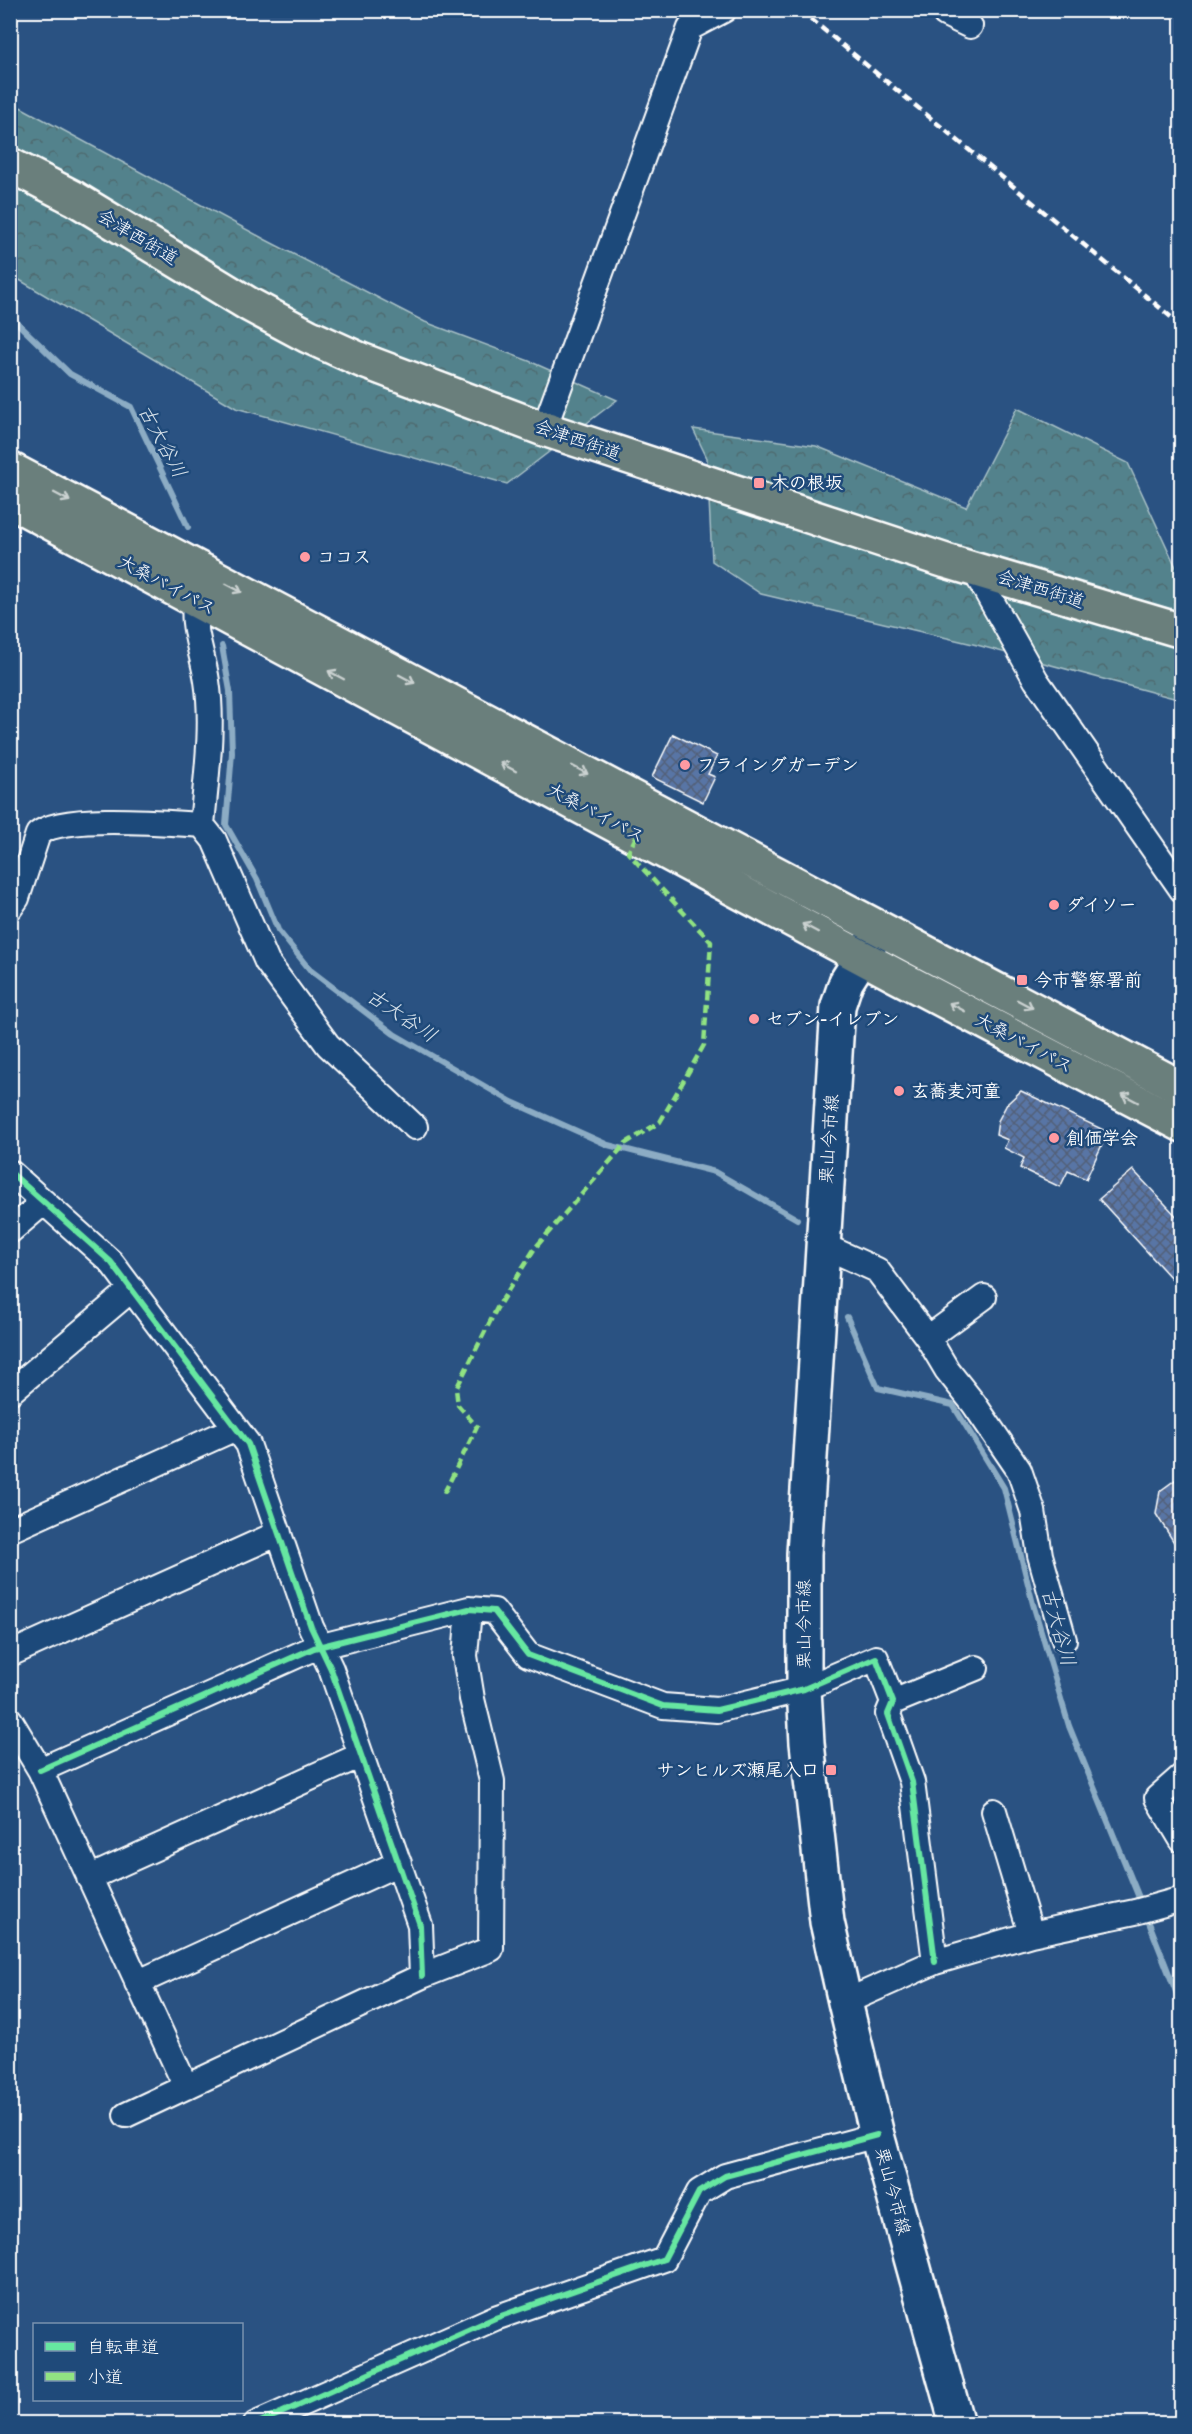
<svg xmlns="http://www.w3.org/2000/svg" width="1192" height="2434" font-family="'Comic Neue','Klee One',sans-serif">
	<defs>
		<pattern id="forest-crowns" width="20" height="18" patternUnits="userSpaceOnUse" patternTransform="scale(1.5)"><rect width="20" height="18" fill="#52828c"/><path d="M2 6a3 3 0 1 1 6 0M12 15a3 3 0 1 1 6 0" fill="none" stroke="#4f6a6f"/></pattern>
		<pattern id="building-cross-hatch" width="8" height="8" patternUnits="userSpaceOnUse" patternTransform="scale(1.5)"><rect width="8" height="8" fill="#5975a5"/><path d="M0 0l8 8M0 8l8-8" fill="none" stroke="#526078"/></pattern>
	</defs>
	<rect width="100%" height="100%" fill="#2a5282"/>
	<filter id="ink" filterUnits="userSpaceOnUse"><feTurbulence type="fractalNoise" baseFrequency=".0167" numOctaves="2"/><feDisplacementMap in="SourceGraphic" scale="12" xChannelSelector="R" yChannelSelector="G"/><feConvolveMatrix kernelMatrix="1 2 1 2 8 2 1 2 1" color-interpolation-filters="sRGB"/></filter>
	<g filter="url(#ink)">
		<!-- forest -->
		<path fill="url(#forest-crowns)" stroke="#a8c0c6" stroke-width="1.5" d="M11,102L266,240L425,322L529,361L617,400L507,484L236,408L11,275Z
			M1017,408L1128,463L1181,578V700L977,645L761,594L712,561L707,458L693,429L816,446L966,507Z"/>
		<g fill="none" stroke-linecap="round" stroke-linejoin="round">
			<!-- stream -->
			<path stroke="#8cacc4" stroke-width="6" d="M10,316L70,374L131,407L188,527
				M222,646L230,691L232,753L226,825L257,879L278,930L310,970L394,1034L512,1102L608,1145L715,1172L797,1219
				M847,1317L878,1388L953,1405L1004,1488L1033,1604L1069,1726L1142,1905
				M1146,1915L1182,2007"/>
		</g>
		<!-- building -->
		<path fill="url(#building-cross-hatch)" stroke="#fff" stroke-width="1.5" d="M673,734L717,756L708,774L715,777L703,802L652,777Z
			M1021,1091L1108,1132L1086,1179L1068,1171L1060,1187L1020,1168L1024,1158L1004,1148L1008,1140L996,1135L998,1121L1007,1104Z
			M1133,1170L1182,1222V1290L1099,1199Z
			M1182,1475V1555L1156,1514L1160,1491Z"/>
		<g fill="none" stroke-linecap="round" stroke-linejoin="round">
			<!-- street casing -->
			<g stroke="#fff" stroke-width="28">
				<path id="street" d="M943,10L945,14L970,26
					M544,429L690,28L724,10
					M973,568L1036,680L1182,890
					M199,587C187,620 202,648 207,681C214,726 206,779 202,825
					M10,908L17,898L38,834C62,813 168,823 202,825L214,840L267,962L328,1045L415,1127
					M10,1172L111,1262L248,1444L311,1627L331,1669L420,1925L422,1976
					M10,1231L44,1202
					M822,1245L877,1270L928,1338L947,1370L974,1404L1019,1470L1033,1511L1040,1555L1064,1640
					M928,1338L984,1297
					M10,1392L132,1289
					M10,1530L236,1428
					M10,1654L279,1533
					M893,1702L976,1668
					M10,1720L40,1770L186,2087
					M40,1770L314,1648L469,1609L494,1611L528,1655L663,1706L717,1710L804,1689L876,1658L893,1702L888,1714L912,1782L935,1962
					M1182,1776L1157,1798L1182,1840
					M994,1811L1031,1934
					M89,1878L361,1755
					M137,1983L399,1863
					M845,2002L935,1962L1031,1934L1135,1912L1182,1899
					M126,2115L422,1976L491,1949L492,1781L472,1699L465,1656L469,1609
					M256,2424L495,2318L664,2259L699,2192L725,2176L877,2135"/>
			</g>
			<!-- secondary casing -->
			<g stroke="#fff" stroke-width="38">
				<path id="secondary" d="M877,933L846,982L838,1006L804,1554V1689L807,1743L827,1922L845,2002L877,2135L957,2424"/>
			</g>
			<!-- highway casing -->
			<g stroke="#fff" stroke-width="38">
				<path id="highway" d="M10,165L74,198L250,305L308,336L361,360L544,429L946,561L1182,631
					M10,469L1182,1088
					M10,501L895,975L1182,1125"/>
			</g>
			<!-- street -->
			<use href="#street" stroke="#1f4a7a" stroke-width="24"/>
			<!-- secondary -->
			<use href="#secondary" stroke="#1f4a7a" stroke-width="33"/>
			<!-- highway -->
			<use href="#highway" stroke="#6b7f7c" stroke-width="33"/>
			<!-- rail -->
			<path stroke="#fff" stroke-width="4.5" stroke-dasharray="9 4.5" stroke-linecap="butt" d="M800,10L1182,326"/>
			<!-- quiet -->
			<path stroke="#91e382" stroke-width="4.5" stroke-dasharray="9 4.5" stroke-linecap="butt" d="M444,1493L477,1427L458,1405L456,1389L497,1308L535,1248L626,1143L660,1122L704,1045L711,942L628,853L637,835"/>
			<!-- cycleway casing -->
			<g stroke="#1f4a7a" stroke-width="10">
				<path id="cycleway" d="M10,1172L111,1262L248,1444L311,1627L331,1669L420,1925L422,1976
					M40,1770L314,1648L469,1609L494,1611L528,1655L663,1706L717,1710L804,1689L876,1658L893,1702L888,1714L912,1782L935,1962
					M256,2424L495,2318L664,2259L699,2192L725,2176L877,2135"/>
			</g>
			<!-- cycleway -->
			<use href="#cycleway" stroke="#66e7a1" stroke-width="6"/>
		</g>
		<!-- one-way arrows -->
		<defs><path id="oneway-shaft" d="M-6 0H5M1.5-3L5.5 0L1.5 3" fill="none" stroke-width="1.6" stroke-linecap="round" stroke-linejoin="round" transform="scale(1.5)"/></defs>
		<g stroke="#cbd2d1">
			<use href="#oneway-shaft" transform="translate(62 497) rotate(28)"/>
			<use href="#oneway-shaft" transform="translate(234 588) rotate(28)"/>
			<use href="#oneway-shaft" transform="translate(336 675) rotate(-152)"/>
			<use href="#oneway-shaft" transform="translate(407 679) rotate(28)"/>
			<use href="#oneway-shaft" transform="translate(508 767) rotate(-152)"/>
			<use href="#oneway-shaft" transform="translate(580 770) rotate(28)"/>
			<use href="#oneway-shaft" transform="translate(810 928) rotate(-152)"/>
			<use href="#oneway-shaft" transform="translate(1025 1004) rotate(28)"/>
			<use href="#oneway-shaft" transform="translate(957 1007) rotate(-152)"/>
			<use href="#oneway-shaft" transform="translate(1130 1098) rotate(-152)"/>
		</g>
	</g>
	<!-- markers -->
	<g fill="#ff9aa2" stroke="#1f4a7a" stroke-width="2">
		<rect x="753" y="477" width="12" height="12" rx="3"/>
		<circle cx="305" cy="557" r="6"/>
		<circle cx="685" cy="765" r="6"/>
		<circle cx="1054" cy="905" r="6"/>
		<rect x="1016" y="974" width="12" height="12" rx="3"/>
		<circle cx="754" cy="1019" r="6"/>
		<circle cx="899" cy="1091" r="6"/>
		<circle cx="1054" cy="1138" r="6"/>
		<rect x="825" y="1764" width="12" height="12" rx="3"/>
	</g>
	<g text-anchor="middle" stroke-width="5" stroke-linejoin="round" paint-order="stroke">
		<!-- street labels -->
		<g font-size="18" fill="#fff" stroke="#1f4a7a">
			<text transform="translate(138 237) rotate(31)" y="6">会津西街道</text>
			<text transform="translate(578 440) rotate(19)" y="6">会津西街道</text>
			<text transform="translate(167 585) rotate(28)" y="6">大桑バイパス</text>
			<text transform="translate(1041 589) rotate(17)" y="6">会津西街道</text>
			<text transform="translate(596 813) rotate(28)" y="6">大桑バイパス</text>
			<text transform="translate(1024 1043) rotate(28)" y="6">大桑バイパス</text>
			<text transform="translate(829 1139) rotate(-86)" y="6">栗山今市線</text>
			<text transform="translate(804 1624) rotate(-90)" y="6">栗山今市線</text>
			<text transform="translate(893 2191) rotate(75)" y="6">栗山今市線</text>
		</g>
		<!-- poi labels -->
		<g font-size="18" font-weight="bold" fill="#fff" stroke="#1f4a7a" text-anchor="start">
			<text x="771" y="489">木の根坂</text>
			<text x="317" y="563">ココス</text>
			<text x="697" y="771">フライングガーデン</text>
			<text x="1066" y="911">ダイソー</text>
			<text x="1034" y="986">今市警察署前</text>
			<text x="766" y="1025">セブン-イレブン</text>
			<text x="911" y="1097">玄蕎麦河童</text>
			<text x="1066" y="1144">創価学会</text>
			<text x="819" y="1776" text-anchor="end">サンヒルズ瀬尾入口</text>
		</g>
		<!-- water labels -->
		<g font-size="20" font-style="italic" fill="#d9e3eb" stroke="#1f4a7a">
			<text transform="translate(163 441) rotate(62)" y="7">古大谷川</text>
			<text transform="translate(402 1015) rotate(34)" y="7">古大谷川</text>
			<text transform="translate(1059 1627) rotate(75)" y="7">古大谷川</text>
		</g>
	</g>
	<!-- margin -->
	<rect width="1192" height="2434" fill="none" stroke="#1f4a7a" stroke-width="36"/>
	<rect x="18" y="18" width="1156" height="2398" fill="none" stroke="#fff" stroke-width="2" filter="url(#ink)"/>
	<!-- legend -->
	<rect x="33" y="2323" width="210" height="78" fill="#1f4a7a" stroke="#7992af" stroke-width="1.5"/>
	<rect x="45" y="2342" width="30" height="9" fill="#66e7a1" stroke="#7992af" stroke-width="1.5"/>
	<text x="87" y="2353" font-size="18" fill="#ffffff">自転車道</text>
	<rect x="45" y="2372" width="30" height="9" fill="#91e382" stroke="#7992af" stroke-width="1.5"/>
	<text x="87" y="2383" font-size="18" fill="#ffffff">小道</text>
</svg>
